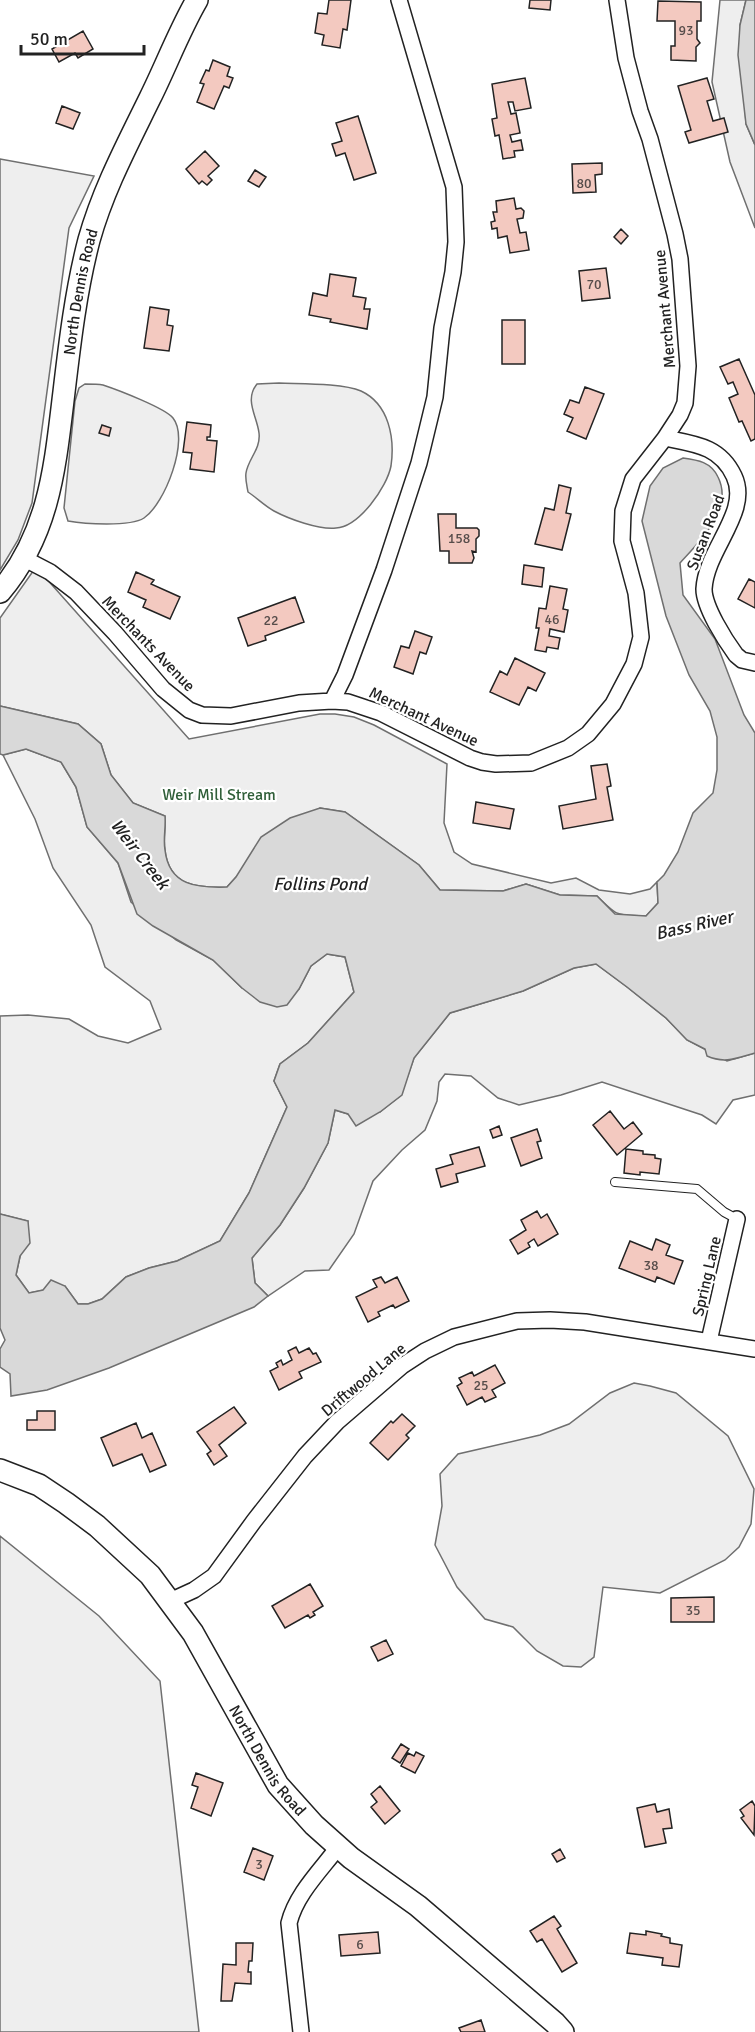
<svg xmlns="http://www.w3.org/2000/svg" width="755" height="2032" font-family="Signika,sans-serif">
	<rect width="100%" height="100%" fill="#fff"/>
	<!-- green -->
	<path fill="#eee" stroke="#6f6f6f" stroke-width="1.5" d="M720,0H746L740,25L746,124L755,145V228L730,162L712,82Z
		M0,159L94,176L69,228L32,503L18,540L0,570Z
		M279,383C300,384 342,383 361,391C389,404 395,438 391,466C387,487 359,527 336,528C319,530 289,519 274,511C265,506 257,498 248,492C247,486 245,479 246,473C248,459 261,449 259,433C257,416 244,400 257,384Z
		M85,384C91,384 98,384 103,385C118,390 165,408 173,418C190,439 165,504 144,518C130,527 84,524 68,521L64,508L75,401L79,388Z
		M36,567L189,739L320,714H335L354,717L374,725L447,764L444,823L454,852L472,864L551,883L576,878L599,890L630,894L650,889L657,882L658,903L646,916C616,915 618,917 597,896L560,895L526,884L503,891L440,890L419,865L345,812L320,808L236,877L227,887C197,888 169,886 165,850C163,839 166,828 165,816L133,803L111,775L101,744L78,724L0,706V618Z
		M26,749L61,762L76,787L87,827L118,863L131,902L176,940L213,960L242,988L299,989L311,966L327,954L345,957L354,992L308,1043L280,1064L274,1081L287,1107L249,1193L220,1241L177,1261L149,1268L126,1277L102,1299L88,1304H78L65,1286L29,1293L16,1275L28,1221L0,1214V1016L28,1015L69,1019L98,1036L128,1043L161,1029L150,1001L105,967L91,925L53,868L35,819L3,755Z
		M596,964L627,987L666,1018L687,1040L727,1061L755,1053V1095L733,1100L716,1124L702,1115L602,1082L561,1095L519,1105L498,1098L471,1076L445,1074L439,1082L437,1101L425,1130L402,1150L373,1181L354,1234L329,1270L305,1271L268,1296L255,1283L252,1258L280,1225L304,1188L328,1143L335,1110L348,1114L380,1112L401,1095L414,1058L450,1013L523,991L574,968Z
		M634,1383L650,1386L676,1393L728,1436L754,1489L751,1524L739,1547L725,1560L660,1593L603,1587L594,1657L581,1667L563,1666L537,1651L513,1627L485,1619L457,1587L435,1545L442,1506L440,1474L458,1454L540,1435L569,1424L610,1393Z
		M0,1536L99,1616L160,1681L199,2032H0Z"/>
	<!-- water -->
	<path fill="#d9d9d9" stroke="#6f6f6f" stroke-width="1.5" d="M746,0H755V145L746,124L738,55L740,25Z
		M683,458C698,460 711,462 718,477C734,509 700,541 680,563L683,595L715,639L744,715L755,733V1053C737,1058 725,1064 707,1056L705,1049L687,1040L666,1018L627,987L596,964L574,968L523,991L450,1013L414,1058L402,1095L380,1112L356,1126L348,1114L335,1110L328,1143L304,1188L280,1225L252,1258L255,1283L268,1296L254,1307L109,1368L47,1390L11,1396L10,1374L0,1367V1349L5,1340L0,1328V1214L28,1221L30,1243L20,1256L16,1275L29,1293L43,1290L51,1280L65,1286L78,1304H88L102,1299L126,1277L149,1268L177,1261L220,1241L249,1193L287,1107L274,1081L280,1064L308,1043L354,992L345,957L327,954L311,966L299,989L287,1005L277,1007L260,1002L242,988L213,960L153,926L137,914L118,863L87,827L76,787L61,762L26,749L3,755L0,754V706L78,724L101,744L111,775L133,803L165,816C166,828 163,839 165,850C169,886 197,888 227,887L236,877L261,837L290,818L320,808L345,812L419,865L440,890L503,891L526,884L560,895L597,896L615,914L646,916L658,903L657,882L664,875L678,852L693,813L713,793L717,770V737L710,711L689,675L666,616L642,521L650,486L663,468Z"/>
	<!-- building -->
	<path fill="#f3c9c0" stroke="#222" stroke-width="1.5" d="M329,0H351L347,30L343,29L340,48L322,45L324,35L315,33L318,13L327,14Z
		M530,0H551L550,10L529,8Z
		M658,1L701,2V21H697V39L700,43L696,47V61L671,60V46H675V21H657Z
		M83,31L93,49L78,58L75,53L59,62L52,49Z
		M213,60L230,67L227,76L233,78L229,88L224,86L214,109L197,102L204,84L200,83L206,70L209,71Z
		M525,78L531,108L515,111L513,102H508L511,114L516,113L520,133L510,135L512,142L521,140L523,150L514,151L515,157L503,159L499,135L495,136L492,119L497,118L492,84Z
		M707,78L714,99L707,101L713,121L724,118L728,132L689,143L685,132L691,130L678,86Z
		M62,106L80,113L73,129L56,123Z
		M358,116L376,173L354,180L345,153L336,156L332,144L342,141L336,123Z
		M205,151L219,166L208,176L212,180L207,185L202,181L199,184L186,169Z
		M602,163V174L595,175L596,192L573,193L572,164Z
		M255,170L266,177L259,187L248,181Z
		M514,198L516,209L521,208L524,211L523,218L517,219L520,233L526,232L529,250L510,253L507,236L498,238L497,228L492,229L491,222L495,221L493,212H497L496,201Z
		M621,229L628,236L621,244L614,237Z
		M606,268L610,298L582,301L579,271Z
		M330,274L356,278L353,296L366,298L364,309H370L367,329L330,322L331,319L309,315L313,293L327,296Z
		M150,307L169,310L167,325L173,326L169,351L144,348Z
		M502,320H525V364H502Z
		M739,359L755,395V439L751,441L742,421L739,422L729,398L738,394L733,382L728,384L720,367Z
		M585,387L604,394L586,439L567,431L573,418L564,414L570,400L579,403Z
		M187,422L211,425L210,437H207V440L217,441L214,472L190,469L192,453L183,452Z
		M102,425L111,428L109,436L99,433Z
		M559,485L571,488L566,513L571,514L562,550L535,544L545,508L554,510Z
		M438,514H456V528H477L479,530V536L476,539V552L472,551L474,558L472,563H449V551H440Z
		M524,565L544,568L542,587L522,584Z
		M136,572L154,580L151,584L180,597L170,619L143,607L146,600L128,592Z
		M749,579L755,582V608L738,599Z
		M550,586L567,589L563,609L568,610L564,632L550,629L549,636L560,638L558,649L547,647L546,652L535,650L539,628H536L539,608L546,609Z
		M295,597L304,622L265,636L266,640L248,646L238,618Z
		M415,631L432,637L426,654L420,652L413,674L394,667L401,646L409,648Z
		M515,658L545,673L536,691L528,687L519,705L490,692L500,671L507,675Z
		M607,764L611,786L607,787L613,820L563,829L559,806L596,799L591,766Z
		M476,802L514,809L510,829L473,823Z
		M610,1111L624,1129L633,1122L642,1134L617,1155L593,1125Z
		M499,1126L502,1135L493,1138L490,1130Z
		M537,1129L541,1141L537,1142L542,1158L521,1166L511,1138Z
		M479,1147L485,1166L456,1174L458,1182L441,1187L436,1169L453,1164L450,1155Z
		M626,1149L643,1151V1154L655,1155V1158L661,1159L659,1174L640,1172V1175L624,1173Z
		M537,1211L541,1218L547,1214L558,1234L538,1246L534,1239L528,1243L530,1247L518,1254L510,1240L526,1230L521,1220Z
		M656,1239L670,1245L666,1255L683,1261L674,1284L657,1277L655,1282L619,1268L630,1241L652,1250Z
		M381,1277L385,1283L397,1277L409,1301L395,1308L393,1305L378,1312L380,1316L368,1322L356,1297L377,1287L373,1280Z
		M296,1347L299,1353L309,1348L313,1354L316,1353L321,1362L299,1372L302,1378L279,1390L270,1371L278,1367L276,1363L281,1360L283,1365L292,1360L288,1351Z
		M495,1365L505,1383L492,1390L496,1397L485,1402L482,1397L467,1405L457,1386L462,1383L459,1378L472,1372L474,1376Z
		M234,1407L246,1423L219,1445L227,1456L214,1465L207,1454L211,1451L197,1432Z
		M37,1411H55V1430H27V1420H37Z
		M402,1414L415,1426L406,1435L409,1438L388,1460L370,1443L391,1421L393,1423Z
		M136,1423L142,1438L152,1433L166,1465L150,1472L142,1454L113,1466L101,1438Z
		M310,1584L323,1606L313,1612L315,1615L310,1618L308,1615L285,1628L272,1606Z
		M714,1597V1622H671V1598Z
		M386,1640L393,1654L378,1661L371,1647Z
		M401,1744L409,1749L400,1763L392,1758Z
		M416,1752L424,1756L415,1773L401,1766L408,1753L414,1756Z
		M196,1773L223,1783L211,1816L191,1808L198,1787L192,1785Z
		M380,1786L400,1811L385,1824L371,1807L377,1802L371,1794Z
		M752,1801L755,1806L754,1835L741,1818L744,1816L740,1810Z
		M655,1804L657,1812L669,1809L672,1828L663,1829L666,1843L645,1847L637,1808Z
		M253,1848L273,1856L264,1880L244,1872Z
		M560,1849L565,1858L557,1862L552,1854Z
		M554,1916L561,1926L557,1929L577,1963L562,1972L542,1939L537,1942L530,1931Z
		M646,1931L662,1934L661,1936L670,1938V1943L682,1945L679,1967L662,1965L663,1958L627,1953L630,1933L646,1935Z
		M378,1932L380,1953L341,1956L339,1935Z
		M236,1943H253L252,1961H249L248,1972H251V1984L235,1983L232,2001H221L223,1964L236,1965Z
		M481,2020L485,2032H461L459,2028Z"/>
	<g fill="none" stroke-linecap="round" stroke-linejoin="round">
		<!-- service casing -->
		<g stroke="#222" stroke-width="10">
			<path id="service" d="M615,1182L697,1189L724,1212L737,1219"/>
		</g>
		<!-- minor casing -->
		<g stroke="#222" stroke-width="18">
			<path id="minor" d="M399,0L454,187L456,242L453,272L442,328L435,397L419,463L384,570L345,675L332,701L348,702L381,713L470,758L482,762L496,764L531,763L568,748L588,734L613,704L634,664L641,637L636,593L622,541L623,511L633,479L665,438L680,415L685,403L688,366L680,259L675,234L650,139L640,111L626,58L617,0
				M665,438C695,444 720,446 734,476C751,512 706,549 704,589C704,607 725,640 736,655L742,660L755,663
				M25,559L50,572L76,592L115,633L163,689L189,710L202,715L231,716L299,703L332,701
				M709,1341L737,1219
				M170,1601L194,1590L214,1576L254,1521L305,1456L337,1422L402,1366L425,1351L454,1337L517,1321L550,1320L585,1322L755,1349
				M301,2032L289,1923C296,1894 321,1870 339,1846"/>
		</g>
		<!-- secondary casing -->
		<g stroke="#222" stroke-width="24">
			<g id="secondary">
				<path id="s1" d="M0,592C50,533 55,466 64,392C70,341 76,290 89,240C103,190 127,145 150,98C166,66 179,31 197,0"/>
				<path id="s2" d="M0,1470L39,1485L66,1503L97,1526L150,1575L193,1633L278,1785L314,1825L351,1858L418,1906L555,2023L563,2032"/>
			</g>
		</g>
		<!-- service -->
		<use href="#service" stroke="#fff" stroke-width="8"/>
		<!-- minor -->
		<use href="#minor" stroke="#fff" stroke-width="15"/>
		<!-- secondary -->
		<use href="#secondary" stroke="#fff" stroke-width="21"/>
	</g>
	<g text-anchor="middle" stroke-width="4.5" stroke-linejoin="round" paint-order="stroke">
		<!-- number labels -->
		<g font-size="14" fill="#564c4a">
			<text x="686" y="35">93</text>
			<text x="584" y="188">80</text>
			<text x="594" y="289">70</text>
			<text x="459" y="543">158</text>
			<text x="552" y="624">46</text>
			<text x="271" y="625">22</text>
			<text x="651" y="1270">38</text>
			<text x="481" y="1390">25</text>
			<text x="693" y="1615">35</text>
			<text x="259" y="1869">3</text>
			<text x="360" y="1949">6</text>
		</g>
		<!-- street labels -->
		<g font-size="16" fill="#222" stroke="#fff">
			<text dy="6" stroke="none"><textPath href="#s1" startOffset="315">North Dennis Road</textPath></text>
			<text transform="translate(664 309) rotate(-95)" y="6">Merchant Avenue</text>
			<text transform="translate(705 532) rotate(-69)" y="6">Susan Road</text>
			<text transform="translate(149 643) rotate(46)" y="6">Merchants Avenue</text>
			<text transform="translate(424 716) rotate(25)" y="6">Merchant Avenue</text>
			<text transform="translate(706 1276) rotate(-77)" y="6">Spring Lane</text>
			<text transform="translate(363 1379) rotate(-40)" y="6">Driftwood Lane</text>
			<text dy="6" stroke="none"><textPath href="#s2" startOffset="405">North Dennis Road</textPath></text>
		</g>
		<!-- park labels -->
		<g font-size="16" fill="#2f5e38" stroke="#fff">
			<text x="219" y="800">Weir Mill Stream</text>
		</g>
		<!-- water labels -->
		<g font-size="18" font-style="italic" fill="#222" stroke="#fff">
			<text transform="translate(140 854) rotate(52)" y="6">Weir Creek</text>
			<text x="320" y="890">Follins Pond</text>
			<text transform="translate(694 925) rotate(-13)" y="6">Bass River</text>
		</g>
	</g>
	<!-- scale -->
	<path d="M21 45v9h123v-9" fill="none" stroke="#222222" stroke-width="3"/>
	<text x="30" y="45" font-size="18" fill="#222222" stroke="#ffffff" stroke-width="4.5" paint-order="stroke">50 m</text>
</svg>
